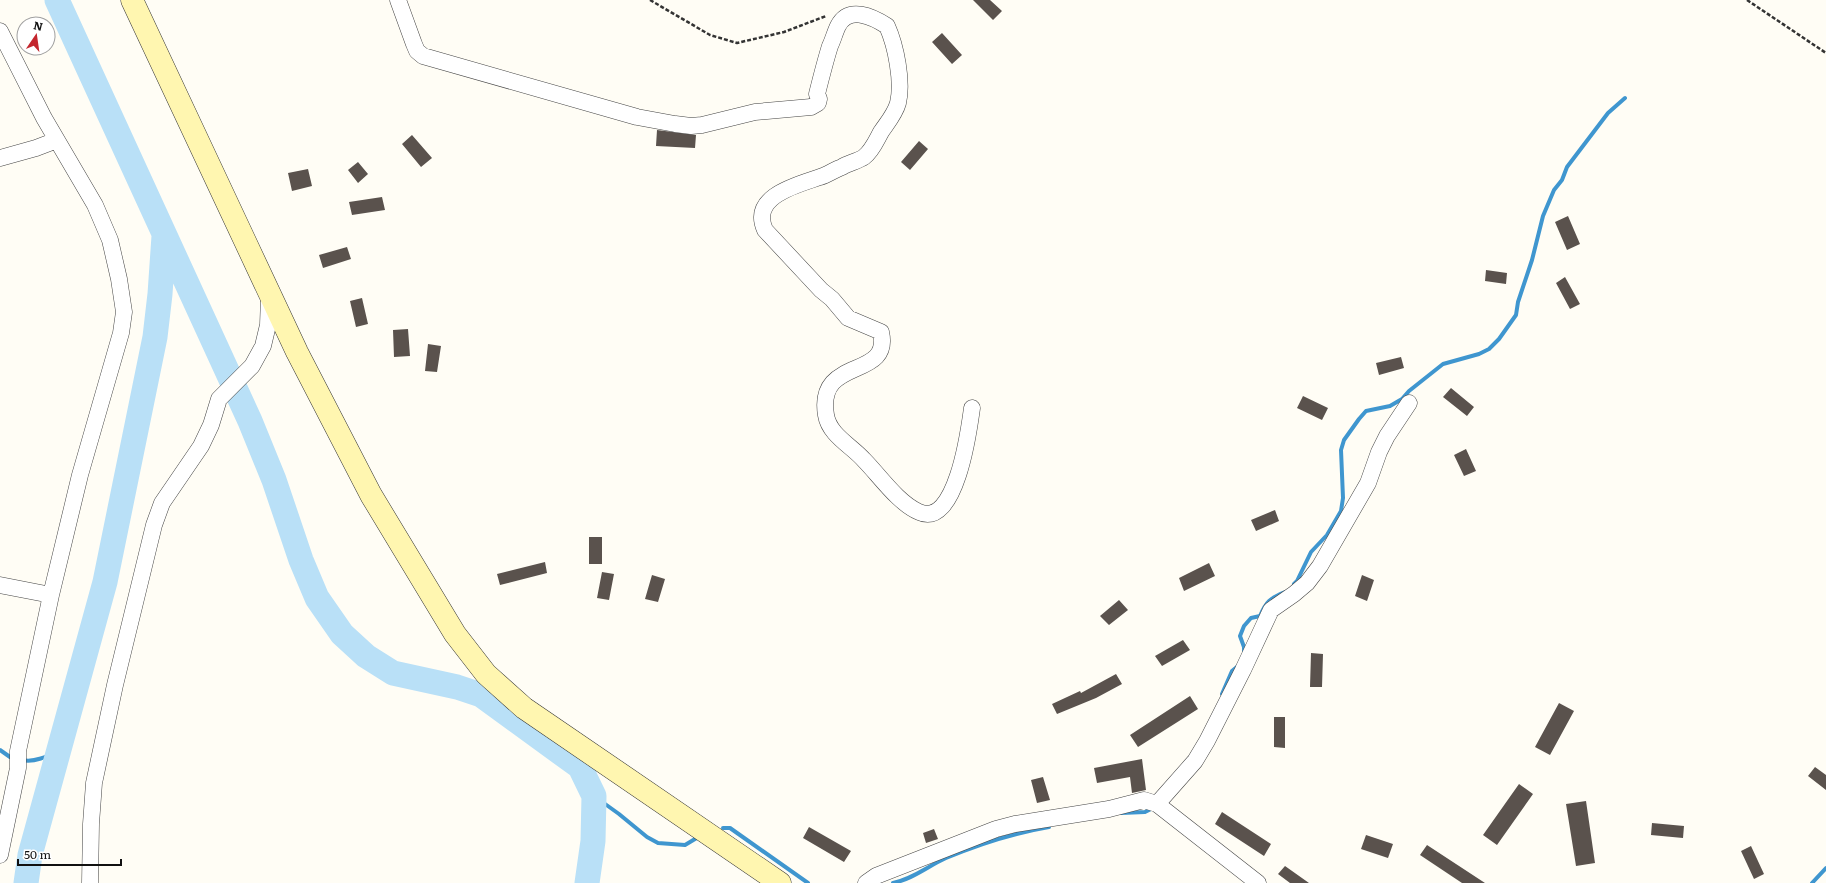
<svg xmlns="http://www.w3.org/2000/svg" width="1826" height="883" font-family="Literata,serif">
	<rect width="100%" height="100%" fill="#fffdf5"/>
	<g fill="none" stroke-linecap="round" stroke-linejoin="round">
		<!-- stream -->
		<path stroke="#3f96cf" stroke-width="4" d="M1294,584L1297,581L1311,552L1327,535L1341,511L1343,498L1341,450L1344,440L1359,419L1366,411L1390,406L1402,399L1409,391L1443,364L1479,354L1489,349L1499,339L1516,315L1518,302L1532,260L1543,216L1554,190L1562,180L1567,167L1608,113L1625,98
			M1244,653V647L1240,636L1244,626L1251,618L1260,616C1266,602 1270,598 1285,592
			M1222,694L1232,671L1238,666
			M0,750L10,757L15,758
			M22,760C34,763 48,756 58,751
			M594,796L619,814L647,837L658,843L685,845L700,836
			M1121,813L1145,812L1153,808
			M723,828H730L808,883
			M893,883C913,879 928,866 946,858C979,844 1014,833 1049,827
			M1812,883L1826,868"/>
		<!-- river -->
		<path stroke="#b9e0f7" stroke-width="25" d="M57,0L250,421L274,480L301,560L317,598L342,634L366,656L393,673L457,687L481,695L580,767L594,796L593,841L587,883
			M26,883L30,855L105,582L155,337L160,294L164,236"/>
	</g>
	<!-- building -->
	<path fill="#5a524d" d="M973,0H990L1002,11L993,20Z
		M942,33L962,55L952,64L932,42Z
		M657,130L696,135L695,148L656,146Z
		M412,135L432,158L421,167L402,144Z
		M919,141L928,149L910,170L901,162Z
		M358,162L368,174L358,183L348,170Z
		M308,169L312,186L292,191L288,173Z
		M382,197L385,210L352,215L349,202Z
		M1568,216L1580,244L1567,250L1555,222Z
		M347,247L351,259L323,268L319,255Z
		M1486,270L1507,273L1506,284L1485,281Z
		M1565,277L1580,304L1570,309L1556,283Z
		M362,298L368,324L356,327L350,301Z
		M408,329L410,356L394,357L393,330Z
		M428,344L441,346L437,372L425,371Z
		M1401,357L1404,368L1379,375L1376,363Z
		M1451,388L1474,407L1467,416L1443,397Z
		M1303,396L1328,408L1322,420L1297,408Z
		M1466,449L1476,471L1464,476L1454,455Z
		M1275,510L1279,521L1256,531L1251,520Z
		M589,537H602V564H589Z
		M545,562L547,573L500,585L497,574Z
		M1209,563L1215,576L1184,591L1179,578Z
		M602,572L614,574L609,600L597,598Z
		M652,575L665,579L658,602L645,599Z
		M1362,575L1374,580L1367,601L1355,596Z
		M1119,600L1128,610L1109,625L1100,616Z
		M1183,640L1190,650L1162,666L1155,656Z
		M1311,653L1323,654L1322,687H1310Z
		M1116,674L1122,684L1096,698L1057,714L1052,704L1080,691L1081,693Z
		M1190,696L1198,709L1138,747L1130,735Z
		M1559,703L1574,711L1550,755L1535,747Z
		M1274,717H1285V748L1274,747Z
		M1142,759L1146,790L1132,793L1130,777L1097,783L1094,768Z
		M1815,767L1826,775V790L1808,776Z
		M1043,777L1050,800L1037,803L1031,780Z
		M1519,784L1533,794L1497,845L1483,835Z
		M1586,801L1595,863L1576,866L1566,804Z
		M1222,812L1271,844L1264,856L1215,824Z
		M1652,823L1684,826L1683,838L1651,835Z
		M809,827L851,851L844,862L803,838Z
		M934,829L938,839L926,843L923,833Z
		M1366,835L1393,844L1388,858L1361,849Z
		M1427,845L1485,883H1462L1420,855Z
		M1751,846L1764,874L1754,879L1741,851Z
		M1285,866L1309,883H1290L1278,874Z"/>
	<g fill="none" stroke-linecap="round" stroke-linejoin="round">
		<!-- street casing -->
		<g stroke="#444" stroke-width="17">
			<path id="street" d="M398,0L414,44L417,51L423,56L637,117L675,124L691,126L702,125L755,112L811,107L818,103L819,99L817,94C821,78 825,62 830,46C833,40 835,32 838,26C849,5 873,17 887,26C896,46 903,82 898,103C895,114 887,123 881,132C876,141 872,151 864,157C858,161 849,163 842,167C834,170 827,175 820,177C797,185 750,196 765,230L821,290L832,299L848,318L881,332C892,381 816,355 826,415C829,435 852,446 864,460C879,475 898,503 919,512C956,529 969,430 972,408
				M0,31L44,118L95,205L110,240L119,279L124,312L121,333L80,475L51,595L18,751V768L0,855
				M0,158L36,148L57,140
				M0,585L51,595
				M1157,804L1195,761L1207,741L1243,670L1271,610L1294,594L1307,583L1320,566L1368,483L1379,452L1387,436L1409,403
				M90,883L91,824L94,783L115,685L154,525L162,503L201,446L211,425L219,399L252,366L263,346L268,325L269,297
				M866,883L876,876L996,829L1015,824L1109,809L1144,800L1157,804L1258,883"/>
		</g>
		<!-- secondary casing -->
		<g stroke="#333" stroke-width="23">
			<path id="secondary" d="M132,0L297,352L371,495L455,634L486,674L524,708L780,883"/>
		</g>
		<!-- path -->
		<path stroke="#333" stroke-width="2.5" stroke-dasharray="4 2" stroke-linecap="butt" d="M650,0L710,35L737,43L784,32L826,16
			M1747,0L1826,53"/>
		<!-- street -->
		<use href="#street" stroke="#fff" stroke-width="16"/>
		<!-- secondary -->
		<use href="#secondary" stroke="#fff6b0" stroke-width="22"/>
	</g>
	<!-- north arrow -->
	<g transform="translate(36 36) rotate(13)"><circle r="19" fill="#ffffff" stroke="#a0a0a0"/>
	<path d="M0-3L7 15L0 10L-7 15Z" fill="#c4262e"/>
	<text y="-6" font-size="11" font-weight="bold" text-anchor="middle" fill="#111111">N</text>
	</g>
	<!-- scale -->
	<path d="M18 859v6h103v-6" fill="none" stroke="#111111" stroke-width="2"/>
	<text x="24" y="859" font-size="12" fill="#111111" stroke="#ffffff" stroke-width="3" paint-order="stroke">50 m</text>
</svg>
